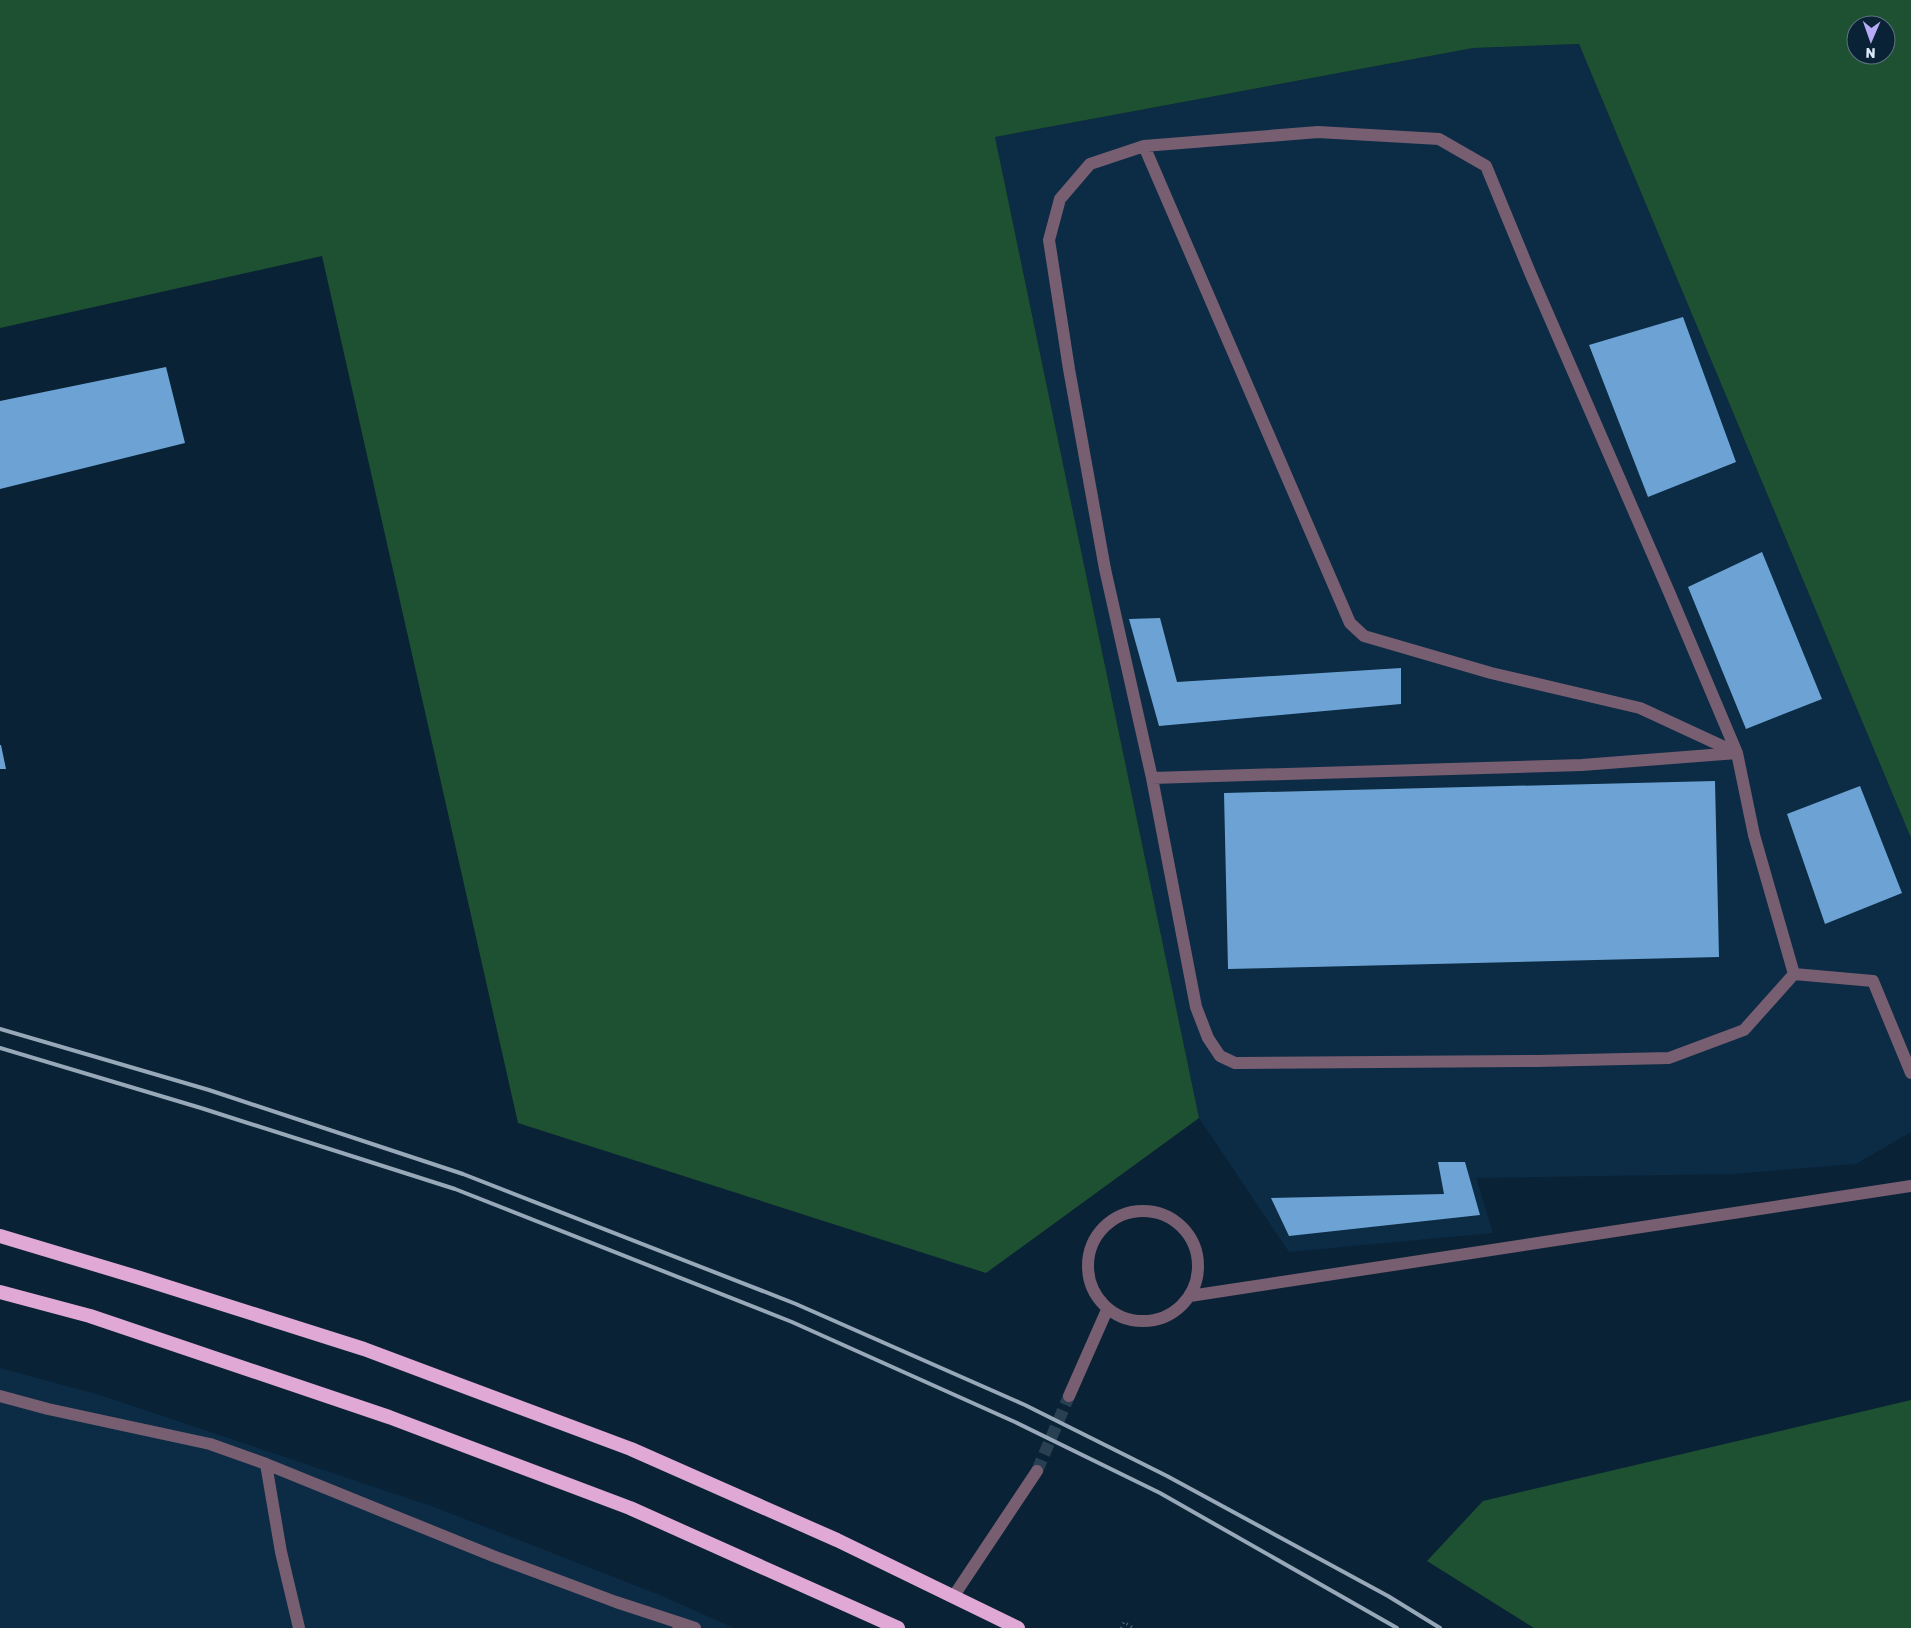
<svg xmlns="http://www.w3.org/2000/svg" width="1911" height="1628" font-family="Rubik,sans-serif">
	<rect width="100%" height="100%" fill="#0a2236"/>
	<!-- built -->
	<path fill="#0c2b44" d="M1579,44L1911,838V1132L1856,1164L1732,1174L1476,1178L1493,1233L1289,1252L1199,1118L995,137L1473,48Z
		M0,1368L100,1395L434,1507L660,1595L734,1628H0Z"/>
	<!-- green -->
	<path fill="#1e5131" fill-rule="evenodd" d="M0,0H1911V838L1579,44L1473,48L995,137L1199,1118L986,1273L518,1123L322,256L0,328ZM1856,25H1886V55H1856Z
		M1911,1400V1628H1534L1427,1561L1483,1501Z"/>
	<!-- building -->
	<path fill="#6ca3d4" d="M1683,317L1736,462L1648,497L1589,345Z
		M166,367L185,443L0,489V401Z
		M1762,552L1822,699L1746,729L1688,587Z
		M1160,618L1177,682L1401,668V704L1159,726L1129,619Z
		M0,745H1L6,769H0Z
		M1715,781L1719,957L1228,969L1224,793Z
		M1860,786L1902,893L1825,924L1787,814Z
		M1438,1162H1465L1480,1215L1289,1236L1271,1198L1444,1194Z"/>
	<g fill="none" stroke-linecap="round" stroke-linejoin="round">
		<!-- minor-tunnel -->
		<path stroke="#294053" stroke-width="12" stroke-dasharray="12 6" stroke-linecap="butt" d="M1037,1471L1069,1396"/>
		<!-- path -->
		<path stroke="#576c7d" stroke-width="3" stroke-dasharray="1 4" stroke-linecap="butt" d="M1121,1628L1124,1622L1133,1628"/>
		<!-- service -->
		<path stroke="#775e71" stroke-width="12" d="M1144,146L1350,623L1364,636L1491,673L1640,708L1735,752
			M1152,778L1105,569L1069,369L1049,240L1060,199L1090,164L1144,146L1318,132L1439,139L1486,166L1531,275L1669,592L1737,753
			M1794,974L1754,835L1737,753L1582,765L1152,778L1196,1007L1208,1038L1220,1056L1235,1063L1537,1061L1669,1058L1744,1030L1794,974L1873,981L1911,1073
			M0,1396L48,1409L210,1444L266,1464L493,1556L616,1602L677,1622L679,1628
			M266,1464L281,1552L299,1628
			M677,1622L695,1628"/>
		<!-- minor -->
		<path stroke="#775e71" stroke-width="12" d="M1088 1266a55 55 0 1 1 110 0a55 55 0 1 1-110 0Z
			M1190,1296L1911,1186
			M1069,1396L1107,1310
			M953,1597L1037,1471"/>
		<!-- trunk -->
		<path stroke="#e0a8d4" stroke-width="14" d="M0,1236L140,1278L364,1349L631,1449L837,1540L1018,1628
			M0,1292L90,1316L389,1417L630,1508L898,1628"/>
		<!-- rail -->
		<path stroke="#97a9b8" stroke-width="4" d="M0,1029L209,1090L463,1174L796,1304L1025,1405L1167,1476L1388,1596L1440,1628
			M0,1048L201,1108L455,1189L792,1322L1015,1422L1160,1493L1397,1628"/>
	</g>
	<!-- north arrow -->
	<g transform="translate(1871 40) rotate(182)"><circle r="24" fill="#0a2236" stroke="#5e7283"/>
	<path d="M0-4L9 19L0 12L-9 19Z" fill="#b7abf8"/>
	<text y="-8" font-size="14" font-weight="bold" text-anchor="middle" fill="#dbeaf7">N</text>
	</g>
</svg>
